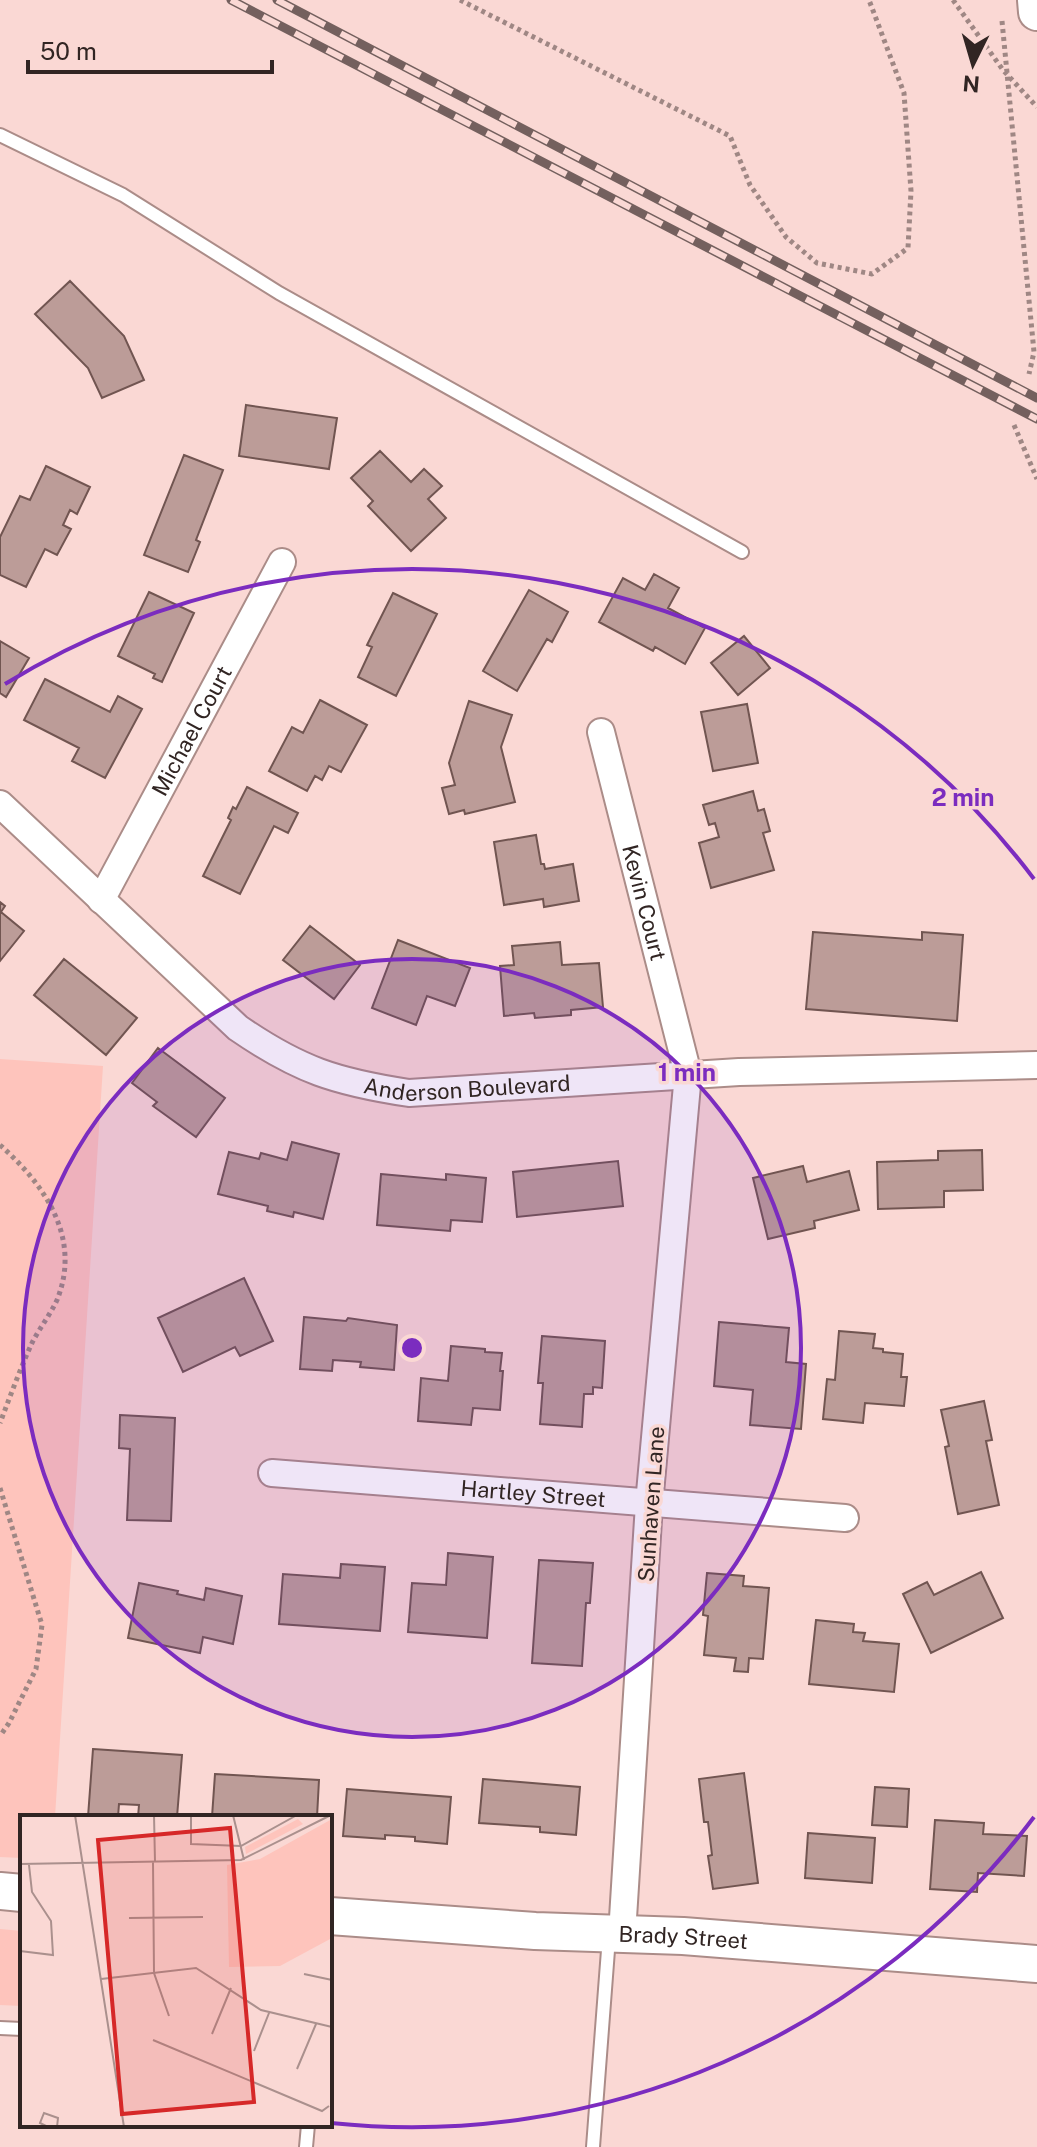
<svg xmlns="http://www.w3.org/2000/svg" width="1037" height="2147" font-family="'Public Sans',sans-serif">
	<rect width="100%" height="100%" fill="#fad8d4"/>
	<!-- green -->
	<path fill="#fec4bc" d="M0,1059L103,1066L55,1817H22V1858L0,1857Z
		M0,1929L22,1931V2006L0,2005Z"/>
	<!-- building -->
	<path fill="#bc9c98" stroke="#715551" stroke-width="2" d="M70,281L124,336L144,380L102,398L88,368L35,314Z
		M246,405L337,418L329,469L239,456Z
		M380,451L411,482L424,469L442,486L428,499L446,518L411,551L368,506L373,501L351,478Z
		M184,455L223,470L196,540L200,542L188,572L144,555Z
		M46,466L90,487L77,514L70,510L63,525L71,529L57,555L45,549L26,587L0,575V537L20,496L30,500Z
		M654,574L679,588L668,608L705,628L685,664L655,647L653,651L599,622L623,578L645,590Z
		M529,590L568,612L552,642L547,639L517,691L483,671Z
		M149,592L194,613L162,682L153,678L155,674L118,656Z
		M393,593L437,614L396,696L358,677L372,647L367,645Z
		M744,636L770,668L738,695L711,663Z
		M0,641L29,658L6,697L0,693Z
		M45,679L110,712L118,696L142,709L105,778L72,761L79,748L24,720Z
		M320,700L367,725L341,772L329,766L322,780L315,776L307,791L269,771L292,727L303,733Z
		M469,701L512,715L501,747L515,802L465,814L464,810L449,814L442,788L455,785L449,763Z
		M747,704L758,763L713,771L701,712Z
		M247,787L298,813L288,833L274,826L240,894L203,876L231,820L228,818L233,807L236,809Z
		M753,791L758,811L764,809L770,831L763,833L774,870L711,888L699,843L719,837L715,823L709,825L703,805Z
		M536,835L541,864H544L545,869L573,864L579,901L544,907L543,899L504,905L494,842Z
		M0,902L5,906L1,912L24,931L0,961Z
		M310,926L360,965L334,999L283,960Z
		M813,932L922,940V932L963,935L957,1021L806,1009Z
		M398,940L470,968L455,1006L427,996L416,1025L372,1008Z
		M560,942L562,965L599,963L603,1007L571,1010V1015L535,1018L534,1013L504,1016L500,966L514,965L512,946Z
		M64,959L137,1018L106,1055L34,995Z
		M158,1048L225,1098L196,1137L153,1106L157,1102L132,1083Z
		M292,1142L339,1154L323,1219L294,1212L293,1217L267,1211L268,1206L218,1194L229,1152L259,1159L261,1153L287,1160Z
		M982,1150L983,1190L944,1191V1207L878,1209L877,1162L938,1160V1151Z
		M618,1161L623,1206L517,1217L513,1172Z
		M803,1166L807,1182L849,1171L859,1210L814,1221L815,1228L768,1239L753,1178Z
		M381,1174L446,1180V1174L486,1178L482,1222L451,1220L450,1231L377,1225Z
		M244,1278L273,1341L240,1356L235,1347L183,1372L158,1318Z
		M304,1317L346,1321L348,1318L397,1325L394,1370L360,1367L361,1362L333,1360L332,1371L300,1369Z
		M719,1322L789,1328L786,1362L806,1364L801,1429L750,1425L753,1390L714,1386Z
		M839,1331L875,1334L873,1348L883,1349V1352L903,1354L901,1377H907L904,1406L865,1403L863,1423L823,1419L827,1379L835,1380Z
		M542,1336L605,1341L602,1388L593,1387V1394H584L582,1427L540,1424L543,1383H538Z
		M451,1346L485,1349V1352L502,1353L500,1371H503L500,1410L473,1408L471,1425L418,1421L421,1378L448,1381Z
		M984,1401L992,1440L986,1441L999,1505L958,1514L945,1447L949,1446L941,1410Z
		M120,1415L175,1418L171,1521L127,1520L130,1449L119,1448Z
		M448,1553L493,1557L487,1638L408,1632L412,1583L446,1585Z
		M539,1560L593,1563L590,1603H586L582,1666L532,1663Z
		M341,1564L385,1567L380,1631L279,1624L283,1574L340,1578Z
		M981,1572L1003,1618L931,1653L903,1594L927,1582L934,1595Z
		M707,1573L744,1576L743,1586L769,1588L763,1659L749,1658L748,1672L734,1671L736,1658L704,1655L708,1616L703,1615Z
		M139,1583L178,1591L177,1594L204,1600L206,1588L242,1596L233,1644L203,1637L200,1653L128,1638Z
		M816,1620L854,1624L853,1632L865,1633L863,1641L899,1644L894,1692L809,1684Z
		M93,1749L182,1755L177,1817H138L139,1805L119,1804L118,1817H88Z
		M744,1773L758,1883L713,1889L708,1856L712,1855L708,1822H704L699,1779Z
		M215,1774L319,1780L317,1817H212Z
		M483,1779L580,1787L576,1835L540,1832V1827L479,1823Z
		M875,1787L909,1789L907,1827L872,1825Z
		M347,1789L451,1797L447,1844L415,1841V1837L385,1835V1839L343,1836Z
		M935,1820L984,1823L983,1834L1027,1836L1024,1876L978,1873L977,1892L930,1889Z
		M808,1833L875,1838L872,1883L805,1878Z"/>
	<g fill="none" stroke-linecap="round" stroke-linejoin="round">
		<!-- lane casing -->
		<g stroke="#ab8c88" stroke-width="16">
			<path id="lane" d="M0,135L123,195L279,293L742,552
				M0,2028L22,2029
				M306,2147L308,2125
				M593,2147L609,1937"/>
		</g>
		<!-- street casing -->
		<g stroke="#ab8c88" stroke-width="30">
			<g id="street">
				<path id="s1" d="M601,732L688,1074L649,1504L622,1934"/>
				<path id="s2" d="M0,804L238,1028C299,1070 336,1082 409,1093L739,1072L1037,1065"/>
				<path id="s3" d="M101,900L282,562"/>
				<path id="s4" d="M272,1473L845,1518"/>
			</g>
		</g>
		<!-- secondary casing -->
		<g stroke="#ab8c88" stroke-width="40">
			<g id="secondary">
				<path d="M1036,0L1037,12"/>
				<path d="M0,1891L22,1893"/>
				<path id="s5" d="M330,1916L535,1931L683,1936L1037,1964"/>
			</g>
		</g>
		<!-- path -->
		<path stroke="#9f8784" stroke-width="5" stroke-dasharray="4 4" stroke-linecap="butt" d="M460,0L730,136L750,185L786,237L817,263L872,274L908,248L911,191L904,93L869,0
			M953,0L1003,70L1037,107
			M1002,21L1034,352L1029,374
			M1014,425L1037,479
			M0,1145C45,1185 82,1238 57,1300C50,1315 39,1329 32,1343C20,1369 10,1397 0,1423
			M0,1488L42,1625L36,1669L9,1723L0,1736"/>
		<!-- lane -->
		<use href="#lane" stroke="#fff" stroke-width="12"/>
		<!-- street -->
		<use href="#street" stroke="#fff" stroke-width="26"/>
		<!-- secondary -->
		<use href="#secondary" stroke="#fff" stroke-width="36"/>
		<!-- rail casing -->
		<g stroke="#74605e" stroke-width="9">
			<path id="rail" d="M231,0L1037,419
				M277,0L1037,398"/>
		</g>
		<!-- rail -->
		<use href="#rail" stroke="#fad8d4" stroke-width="6" stroke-dasharray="18" stroke-linecap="butt"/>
	</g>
	<!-- distance rings -->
	<circle cx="412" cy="1348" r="389" fill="#7b2cbf" fill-opacity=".12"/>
	<g fill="none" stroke="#7b2cbf" stroke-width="4">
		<circle cx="412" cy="1348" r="389"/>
		<path d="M1034 1817A779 779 0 0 1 331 2123M5 684A779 779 0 0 1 1034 879"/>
	</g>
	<g text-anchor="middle" stroke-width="7" stroke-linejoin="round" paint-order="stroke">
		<!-- street labels -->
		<g font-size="22" fill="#312523" stroke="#fad8d4">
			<text dy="8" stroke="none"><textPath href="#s3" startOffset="192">Michael Court</textPath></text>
			<text dy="8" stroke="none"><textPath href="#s1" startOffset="176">Kevin Court</textPath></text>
			<text dy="8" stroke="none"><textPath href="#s2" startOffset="570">Anderson Boulevard</textPath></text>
			<text dy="8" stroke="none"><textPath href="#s4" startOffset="262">Hartley Street</textPath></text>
			<text transform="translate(651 1504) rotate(-86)" y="8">Sunhaven Lane</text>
			<text dy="8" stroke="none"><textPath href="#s5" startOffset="354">Brady Street</textPath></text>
		</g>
	</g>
	<!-- overview -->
	<g transform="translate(20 1815)">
		<rect width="312" height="312" fill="#fad8d4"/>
		<path d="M278,4L283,9L226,39L225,32ZM312,4V123L260,151L209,152L207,50L240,44Z" fill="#fec4bc"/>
		<path fill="none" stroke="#aa908d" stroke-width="2" d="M55,0L104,312M134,0L135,47M171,0V29L221,31L277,0M213,0L224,45M133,47L134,158L149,201M0,49L221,45L311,0M109,103L183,102M0,136L33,140L31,106L12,77L9,50M284,159L312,165M81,164L176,153L241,195L312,212M192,219L211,173M133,225L302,296L309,291M234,236L249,198M277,254L296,209M28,312L20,308L24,298L38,303L37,312"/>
		<path fill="#d62828" fill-opacity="0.15" stroke="#d62828" stroke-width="4" d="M210,13L234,287L102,299L78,25Z"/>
		<rect width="312" height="312" fill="none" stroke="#312523" stroke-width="4"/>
	</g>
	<circle cx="412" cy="1348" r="12" fill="#7b2cbf" stroke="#fad8d4" stroke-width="4"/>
	<g font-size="24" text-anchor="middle" font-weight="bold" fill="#7b2cbf" stroke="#fad8d4" stroke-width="7" stroke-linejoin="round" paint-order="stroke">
		<text x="963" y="806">2 min</text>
		<text x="687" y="1081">1 min</text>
	</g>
	<!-- north arrow -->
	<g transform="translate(973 64) rotate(185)" stroke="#fad8d4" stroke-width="6" paint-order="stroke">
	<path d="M0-6L14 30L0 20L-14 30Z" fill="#312523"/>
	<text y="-12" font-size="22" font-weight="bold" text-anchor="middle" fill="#312523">N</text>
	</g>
	<!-- scale -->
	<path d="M28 60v12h244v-12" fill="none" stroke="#312523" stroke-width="4"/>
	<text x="40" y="60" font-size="24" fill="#312523" stroke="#fad8d4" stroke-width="6" paint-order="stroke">50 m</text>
</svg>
